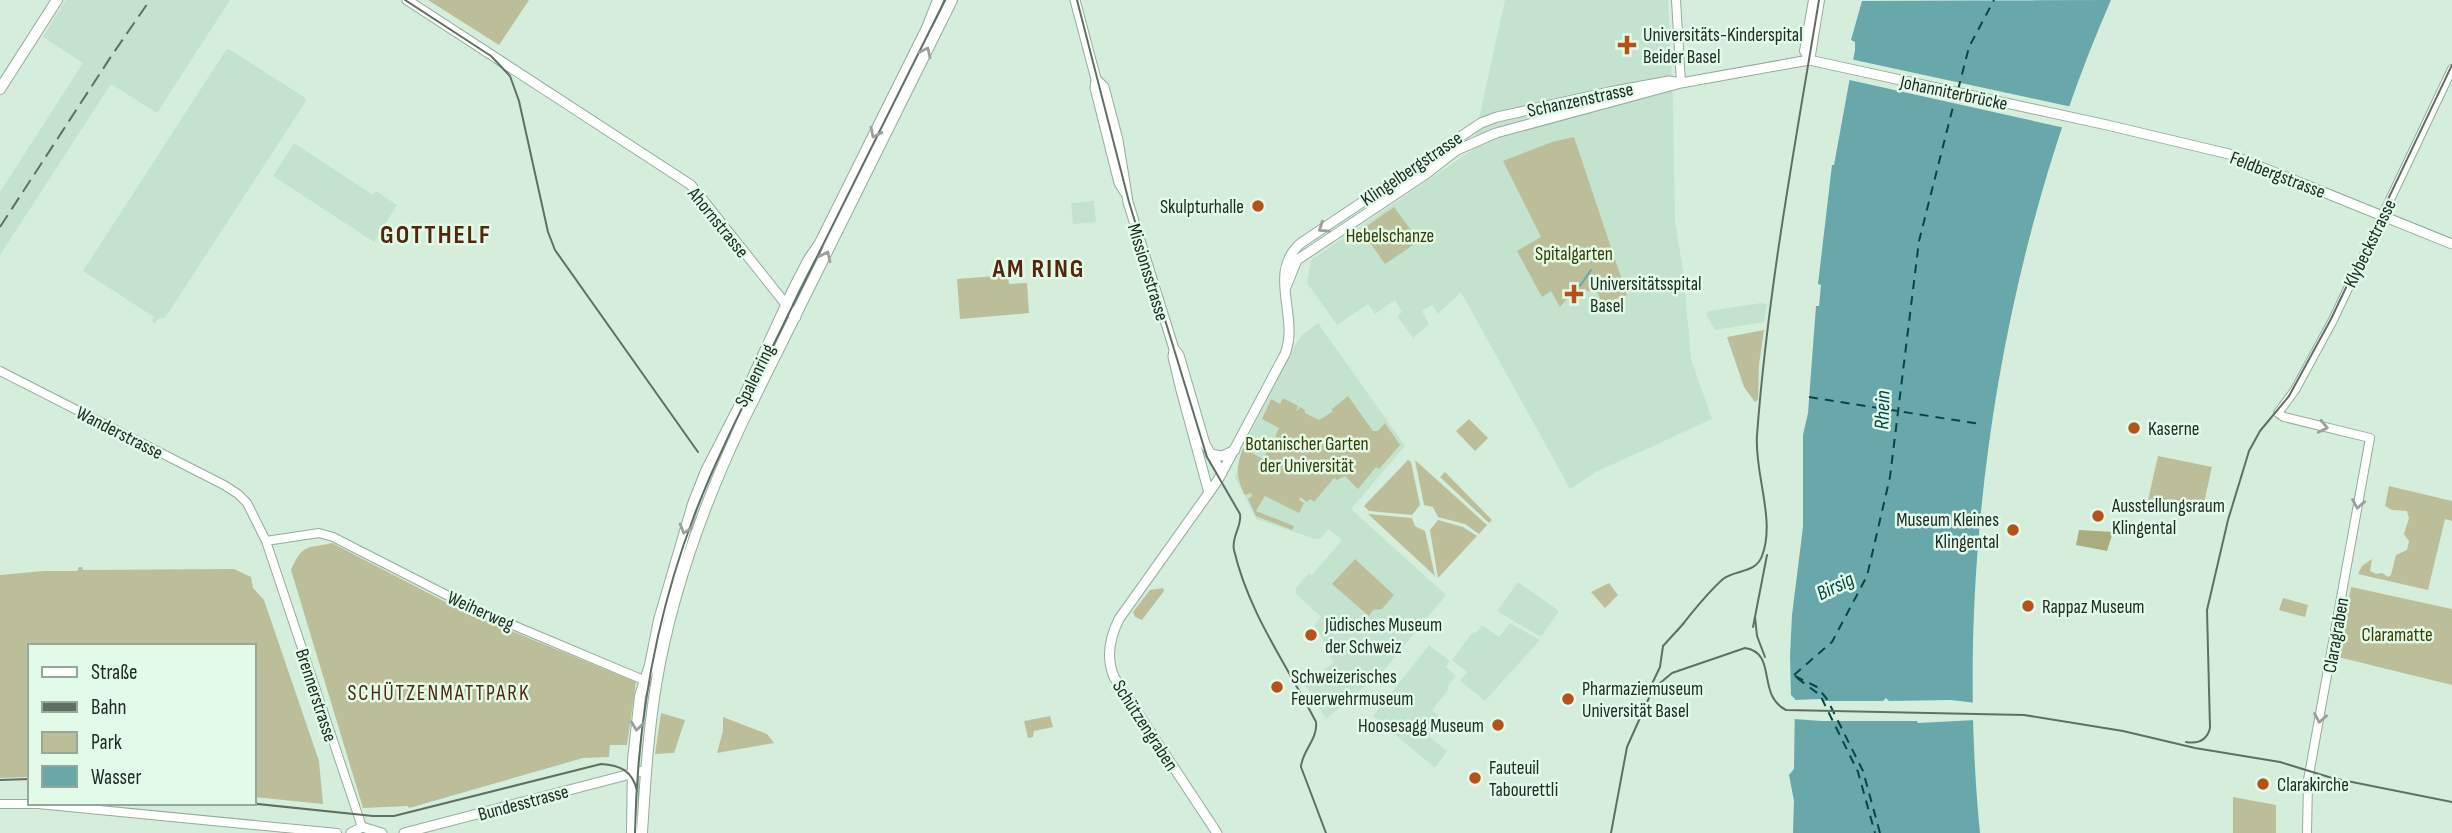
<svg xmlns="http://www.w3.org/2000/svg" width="2452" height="833" font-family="'Sofia Sans Condensed',sans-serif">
	<rect width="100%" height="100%" fill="#d5eedc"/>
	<!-- built -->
	<path fill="#c4e3ce" d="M66,0H230L157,113L111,84L0,255V192L83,63L43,37Z
		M1505,0H1668L1673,105L1675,220L1684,277L1691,359L1712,419L1596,472L1570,489L1461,292L1438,314L1432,305L1422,311L1429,324L1413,338L1397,316L1402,312L1395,300L1375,314L1368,304L1337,325L1307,283L1311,260L1472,150Z
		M229,49L304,97L306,101L165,318H159L155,324L152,321L154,317L83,271L226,50Z
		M294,143L373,195L376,191L397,205L374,242L273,176Z
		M1094,201L1096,222L1073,224L1071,203Z
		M1761,303L1767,304L1764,322L1715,330L1706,314L1708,311Z
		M1318,323L1405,446L1351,509L1446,595L1384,670L1326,719L1305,685L1334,662L1323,649L1326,644L1314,626L1321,617L1296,594V588L1309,573L1312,575L1342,540L1329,529L1320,539H1315L1256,519L1235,477L1243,448L1295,345L1302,335Z
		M1518,582L1559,611L1541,637L1497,611Z
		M1510,623L1540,640L1485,701L1460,681L1467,672L1452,660L1472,633L1477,632L1482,625L1499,637Z
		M1429,645L1450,661L1446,667L1456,676L1447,687L1449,689L1432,710L1442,719L1429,736L1447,751L1435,768L1373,716Z"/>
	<!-- green -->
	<path fill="#bbbe99" d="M428,0H529L499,45Z
		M1574,137L1627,295L1602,303L1596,289L1589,291L1574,290L1560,307L1551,291L1542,297L1517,251L1541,237L1503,161L1552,142Z
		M1394,207L1419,241L1385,264L1361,230Z
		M1008,275L1009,284L1027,283L1029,313L960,319L957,279Z
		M1764,330L1759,365L1758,400L1755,402L1744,387L1727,337Z
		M1348,396L1373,431H1378L1385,423L1400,445L1379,469L1376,467L1358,489L1345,476L1337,480L1334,478L1314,502L1310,499L1307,502L1300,497L1299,500L1304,503L1299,513L1265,496L1256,511L1294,526L1292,530L1256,516L1248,499L1252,496L1251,493L1245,495C1236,478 1236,466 1243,448L1263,459L1268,448L1270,449L1279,428L1262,419L1271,399L1280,404L1283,398L1298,406L1296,412L1300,407L1305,410V413L1319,420L1332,412V409Z
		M1469,419L1488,438L1475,451L1456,431Z
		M2158,456L2212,467L2202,512L2148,500Z
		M1408,460L1411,462L1420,505L1412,515L1369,511L1364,506Z
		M1415,460L1487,525L1479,534L1465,524L1438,517L1433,507L1424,505Z
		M1445,472L1492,520L1489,523L1440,477Z
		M2389,486L2452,501V521L2445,519L2428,590L2358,574L2362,566L2372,559L2370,571L2376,574L2382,573L2388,577L2391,575L2396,555L2407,550L2409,541L2404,534L2409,518L2407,511L2392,510L2385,506Z
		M1368,514L1412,518L1415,526L1425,531L1435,576Z
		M1438,520L1463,527L1477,536L1438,578L1430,530Z
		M332,543L463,611L636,682L627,745H610L609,757L583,758L409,808L408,806L363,808L291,570C303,543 306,549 332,543Z
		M1355,559L1394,595L1382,609L1373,610L1369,616L1332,584Z
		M79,567H82L83,570L234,569L251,577L253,588L264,600L319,761L323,804L254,797V646H30V777L0,778V575L44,571H77Z
		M1609,583L1618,595L1605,608L1591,592Z
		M2351,587L2452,609V685L2338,657Z
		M1163,588L1164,591L1142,620L1135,617L1133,612L1150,590Z
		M2283,598L2308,605L2305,617L2279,610Z
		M661,713L685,720L674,753L655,754Z
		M1050,716L1053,727L1034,731L1033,737L1028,738L1024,721Z
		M723,717L767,734L774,743L717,753L723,731Z
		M2233,797L2276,805V833H2233Z"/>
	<!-- forest -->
	<path fill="#a9ac7c" d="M2079,530L2113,532L2107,551L2076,545Z"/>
	<!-- water -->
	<path fill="#68a8aa" d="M2111,0C2001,251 1953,561 1980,833H1793L1794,801L1789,775L1794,769L1795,699L1791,695L1790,656L1792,615L1803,527V435L1808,413L1816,306H1819L1821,285L1818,284L1832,165H1834L1855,50V42L1851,40L1862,1Z"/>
	<!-- pier -->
	<path fill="#d5eedc" d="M1850,59L2072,107L2065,128L1845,79Z
		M1886,698L1889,701L1951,700L1976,703V720L1918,723L1917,721H1822L1794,719V700L1822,699L1823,701H1883Z"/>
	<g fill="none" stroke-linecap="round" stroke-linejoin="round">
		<!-- stream -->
		<path stroke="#68a8aa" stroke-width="2" d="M1580,286L1591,270"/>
		<!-- ferry -->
		<path stroke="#074547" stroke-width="2" stroke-dasharray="9 7" stroke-linecap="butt" d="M1958,90L1969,47L1994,0
			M1809,397L1980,424
			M1794,675L1832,642L1867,576L1890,477L1919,241L1956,95
			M1795,676L1817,687L1827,699L1863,771L1880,833
			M1797,678L1820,695L1858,772L1875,833"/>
		<!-- tertiary casing -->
		<g stroke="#94ac9b" stroke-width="10">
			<path id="tertiary" d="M1676,0L1681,83
				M1810,61L1804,51L1813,0
				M1810,61L1820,0
				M0,371L224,485L238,494L247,503L266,541L362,827
				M266,541L319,533L333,537L470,607L646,681
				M0,804H38L337,833
				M2307,833L2308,780L2370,438L2284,417L2278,413L2295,390L2333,320L2452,69"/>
		</g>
		<!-- secondary casing -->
		<g stroke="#94ac9b" stroke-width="11">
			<path id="secondary" d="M407,0L691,185L796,317
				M1075,0L1096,79L1095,88L1119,183L1126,194
				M1096,79L1104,87L1118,140L1128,202L1174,349L1179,355L1205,444L1222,473
				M1286,287L1297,260L1426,174L1457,150L1496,133L1681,83L1809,60L2107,125L2229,154L2452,244
				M1174,349L1173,357L1181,390L1209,493
				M1210,454L1222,456L1235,450
				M351,833L362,827L382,833
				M404,833L646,770
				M1217,833L1114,677C1106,658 1110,637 1119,619L1218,480L1285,354C1300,316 1266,273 1301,243L1481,123L1497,117L1609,92L1669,81L1681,83"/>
		</g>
		<!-- primary casing -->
		<g stroke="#94ac9b" stroke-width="12">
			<path id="primary" d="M0,89L57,0
				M632,833L633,760L640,696L650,665L659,620L693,504L706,471L742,401L794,288L809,259L820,243L927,28L938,0
				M642,833C645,784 648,734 656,685C671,594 703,506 742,423L952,0"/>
		</g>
		<!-- tertiary -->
		<use href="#tertiary" stroke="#fff" stroke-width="8"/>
		<!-- secondary -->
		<use href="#secondary" stroke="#fff" stroke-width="9"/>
		<!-- primary -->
		<use href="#primary" stroke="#fff" stroke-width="10"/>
		<!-- tram -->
		<path stroke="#606f64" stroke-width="2" d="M405,0L491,56L510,76L519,101L548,232L555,250L698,452
			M1077,0L1129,202L1207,457L1240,514C1242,527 1231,537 1234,550C1249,614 1287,665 1316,722C1318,740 1302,750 1301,767L1326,833
			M1755,617L1757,636L1765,657
			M1753,627L1767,555
			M1677,631C1692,613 1706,594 1723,579C1736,569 1755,574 1762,556C1776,520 1754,473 1757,435C1768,289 1795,145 1819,0
			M1651,686L1660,667L1663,646L1684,623
			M2186,742C2198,744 2207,740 2210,728L2207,610L2228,520L2249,451L2260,431L2289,396L2331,319L2452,65
			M0,780L30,779
			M248,803L373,816H394L601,764C620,765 633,771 637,791
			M635,833C637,726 656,616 694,516C721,445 758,378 791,309C842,206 894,103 945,0
			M1611,833L1627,747L1653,689L1672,673L1745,648C1778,653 1756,695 1786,710L2024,715L2123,731L2195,748L2280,762L2332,778L2452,802"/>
		<!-- rail -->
		<path stroke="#606f64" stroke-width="2" stroke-dasharray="14 7" stroke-linecap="butt" d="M0,227L112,55L150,0"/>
	</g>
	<!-- one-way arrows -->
	<defs><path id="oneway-chevron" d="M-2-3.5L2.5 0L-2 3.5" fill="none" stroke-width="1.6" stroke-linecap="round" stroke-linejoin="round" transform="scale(1.75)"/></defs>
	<g stroke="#9ca09d">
		<use href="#oneway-chevron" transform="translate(926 52) rotate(-64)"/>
		<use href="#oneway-chevron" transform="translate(875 133) rotate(116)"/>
		<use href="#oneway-chevron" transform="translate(1323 228) rotate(146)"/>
		<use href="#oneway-chevron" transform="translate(826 256) rotate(-64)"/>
		<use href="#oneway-chevron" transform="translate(2323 427) rotate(13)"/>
		<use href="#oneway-chevron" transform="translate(2358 504) rotate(100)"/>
		<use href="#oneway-chevron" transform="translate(685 529) rotate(106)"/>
		<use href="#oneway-chevron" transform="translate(2320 718) rotate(100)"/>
		<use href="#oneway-chevron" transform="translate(637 726) rotate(97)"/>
	</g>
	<!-- markers -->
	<g fill="#b5521a" stroke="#e2fbe9" stroke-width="2.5">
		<path d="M1623.5 34.5h7v7h7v7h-7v7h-7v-7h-7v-7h7z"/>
		<circle cx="1258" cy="206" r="7"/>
		<path d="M1570.5 283.5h7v7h7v7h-7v7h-7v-7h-7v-7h7z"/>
		<circle cx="2134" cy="428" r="7"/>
		<circle cx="2098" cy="516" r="7"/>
		<circle cx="2013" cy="530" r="7"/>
		<circle cx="2028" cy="606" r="7"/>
		<circle cx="1311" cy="635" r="7"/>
		<circle cx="1277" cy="687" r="7"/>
		<circle cx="1568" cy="699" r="7"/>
		<circle cx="1498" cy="725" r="7"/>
		<circle cx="1475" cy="778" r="7"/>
		<circle cx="2263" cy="784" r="7"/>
	</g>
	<g text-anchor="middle" stroke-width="5" stroke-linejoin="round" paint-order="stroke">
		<!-- poi labels -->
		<g font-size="19" fill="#222c25" stroke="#e2fbe9" text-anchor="start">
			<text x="1643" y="41">Universitäts-Kinderspital<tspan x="1643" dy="22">Beider Basel</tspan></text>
			<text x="1244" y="213" text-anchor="end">Skulpturhalle</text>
			<text x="1590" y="290">Universitätsspital<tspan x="1590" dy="22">Basel</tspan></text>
			<text x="2148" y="435">Kaserne</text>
			<text x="2112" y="512">Ausstellungsraum<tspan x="2112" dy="22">Klingental</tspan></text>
			<text x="1999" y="526" text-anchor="end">Museum Kleines<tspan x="1999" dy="22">Klingental</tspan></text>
			<text x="2042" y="613">Rappaz Museum</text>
			<text x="1325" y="631">Jüdisches Museum<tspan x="1325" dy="22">der Schweiz</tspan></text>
			<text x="1291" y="683">Schweizerisches<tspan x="1291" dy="22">Feuerwehrmuseum</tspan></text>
			<text x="1582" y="695">Pharmaziemuseum<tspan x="1582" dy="22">Universität Basel</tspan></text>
			<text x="1484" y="732" text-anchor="end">Hoosesagg Museum</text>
			<text x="1489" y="774">Fauteuil<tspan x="1489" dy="22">Tabourettli</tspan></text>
			<text x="2277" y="791">Clarakirche</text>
		</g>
		<!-- street labels -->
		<g font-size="19" fill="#222c25" stroke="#e2fbe9">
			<text transform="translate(1954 92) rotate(12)" y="7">Johanniterbrücke</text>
			<text transform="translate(1580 99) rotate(-12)" y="7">Schanzenstrasse</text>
			<text transform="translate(1411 168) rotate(-34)" y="7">Klingelbergstrasse</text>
			<text transform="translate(2278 174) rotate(21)" y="7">Feldbergstrasse</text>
			<text transform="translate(719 222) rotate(51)" y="7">Ahornstrasse</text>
			<text transform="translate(2369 243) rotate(-64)" y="7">Klybeckstrasse</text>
			<text transform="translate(1149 272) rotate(73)" y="7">Missionsstrasse</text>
			<text transform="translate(754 375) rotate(-64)" y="7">Spalenring</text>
			<text transform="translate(120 432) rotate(27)" y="7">Wanderstrasse</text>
			<text transform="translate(481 610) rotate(24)" y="7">Weiherweg</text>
			<text transform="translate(2335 635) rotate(-80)" y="7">Claragraben</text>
			<text transform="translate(317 695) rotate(72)" y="7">Brennerstrasse</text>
			<text transform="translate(1146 725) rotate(57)" y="7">Schützengraben</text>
			<text transform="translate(523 802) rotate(-15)" y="7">Bundesstrasse</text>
		</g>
		<!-- park labels -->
		<g font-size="19" fill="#3a3b00" stroke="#e2fbe9">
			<text x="1390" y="242">Hebelschanze</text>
			<text x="1574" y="260">Spitalgarten</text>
			<text x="1307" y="450">Botanischer Garten<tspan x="1307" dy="22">der Universität</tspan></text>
			<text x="2397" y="641">Claramatte</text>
		</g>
		<!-- water labels -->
		<g font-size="21" font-style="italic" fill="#074547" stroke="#e2fbe9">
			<text transform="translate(1882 410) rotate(-88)" y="7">Rhein</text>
			<text transform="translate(1835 586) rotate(-26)" y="7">Birsig</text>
		</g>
		<!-- neighbourhood labels -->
		<g font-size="21" letter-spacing="2" fill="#55250c" stroke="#e2fbe9">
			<text x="439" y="700">SCHÜTZENMATTPARK</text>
		</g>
		<!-- district labels -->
		<g font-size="26" font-weight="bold" letter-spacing="2" fill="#55250c" stroke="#e2fbe9">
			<text x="436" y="243">GOTTHELF</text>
			<text x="1039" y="277">AM RING</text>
		</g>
	</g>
	<!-- legend -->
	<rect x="28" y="644" width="228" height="161" fill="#e2fbe9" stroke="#95a89b" stroke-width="2"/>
	<rect x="42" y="667" width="35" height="10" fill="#ffffff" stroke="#95a89b" stroke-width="2"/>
	<text x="91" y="679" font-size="21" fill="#222c25">Straße</text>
	<rect x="42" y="702" width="35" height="10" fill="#606f64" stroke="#95a89b" stroke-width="2"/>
	<text x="91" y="714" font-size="21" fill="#222c25">Bahn</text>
	<rect x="42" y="732" width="35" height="21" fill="#bbbe99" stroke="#95a89b" stroke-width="2"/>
	<text x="91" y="749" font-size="21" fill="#222c25">Park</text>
	<rect x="42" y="766" width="35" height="21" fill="#68a8aa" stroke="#95a89b" stroke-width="2"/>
	<text x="91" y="784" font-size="21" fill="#222c25">Wasser</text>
</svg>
